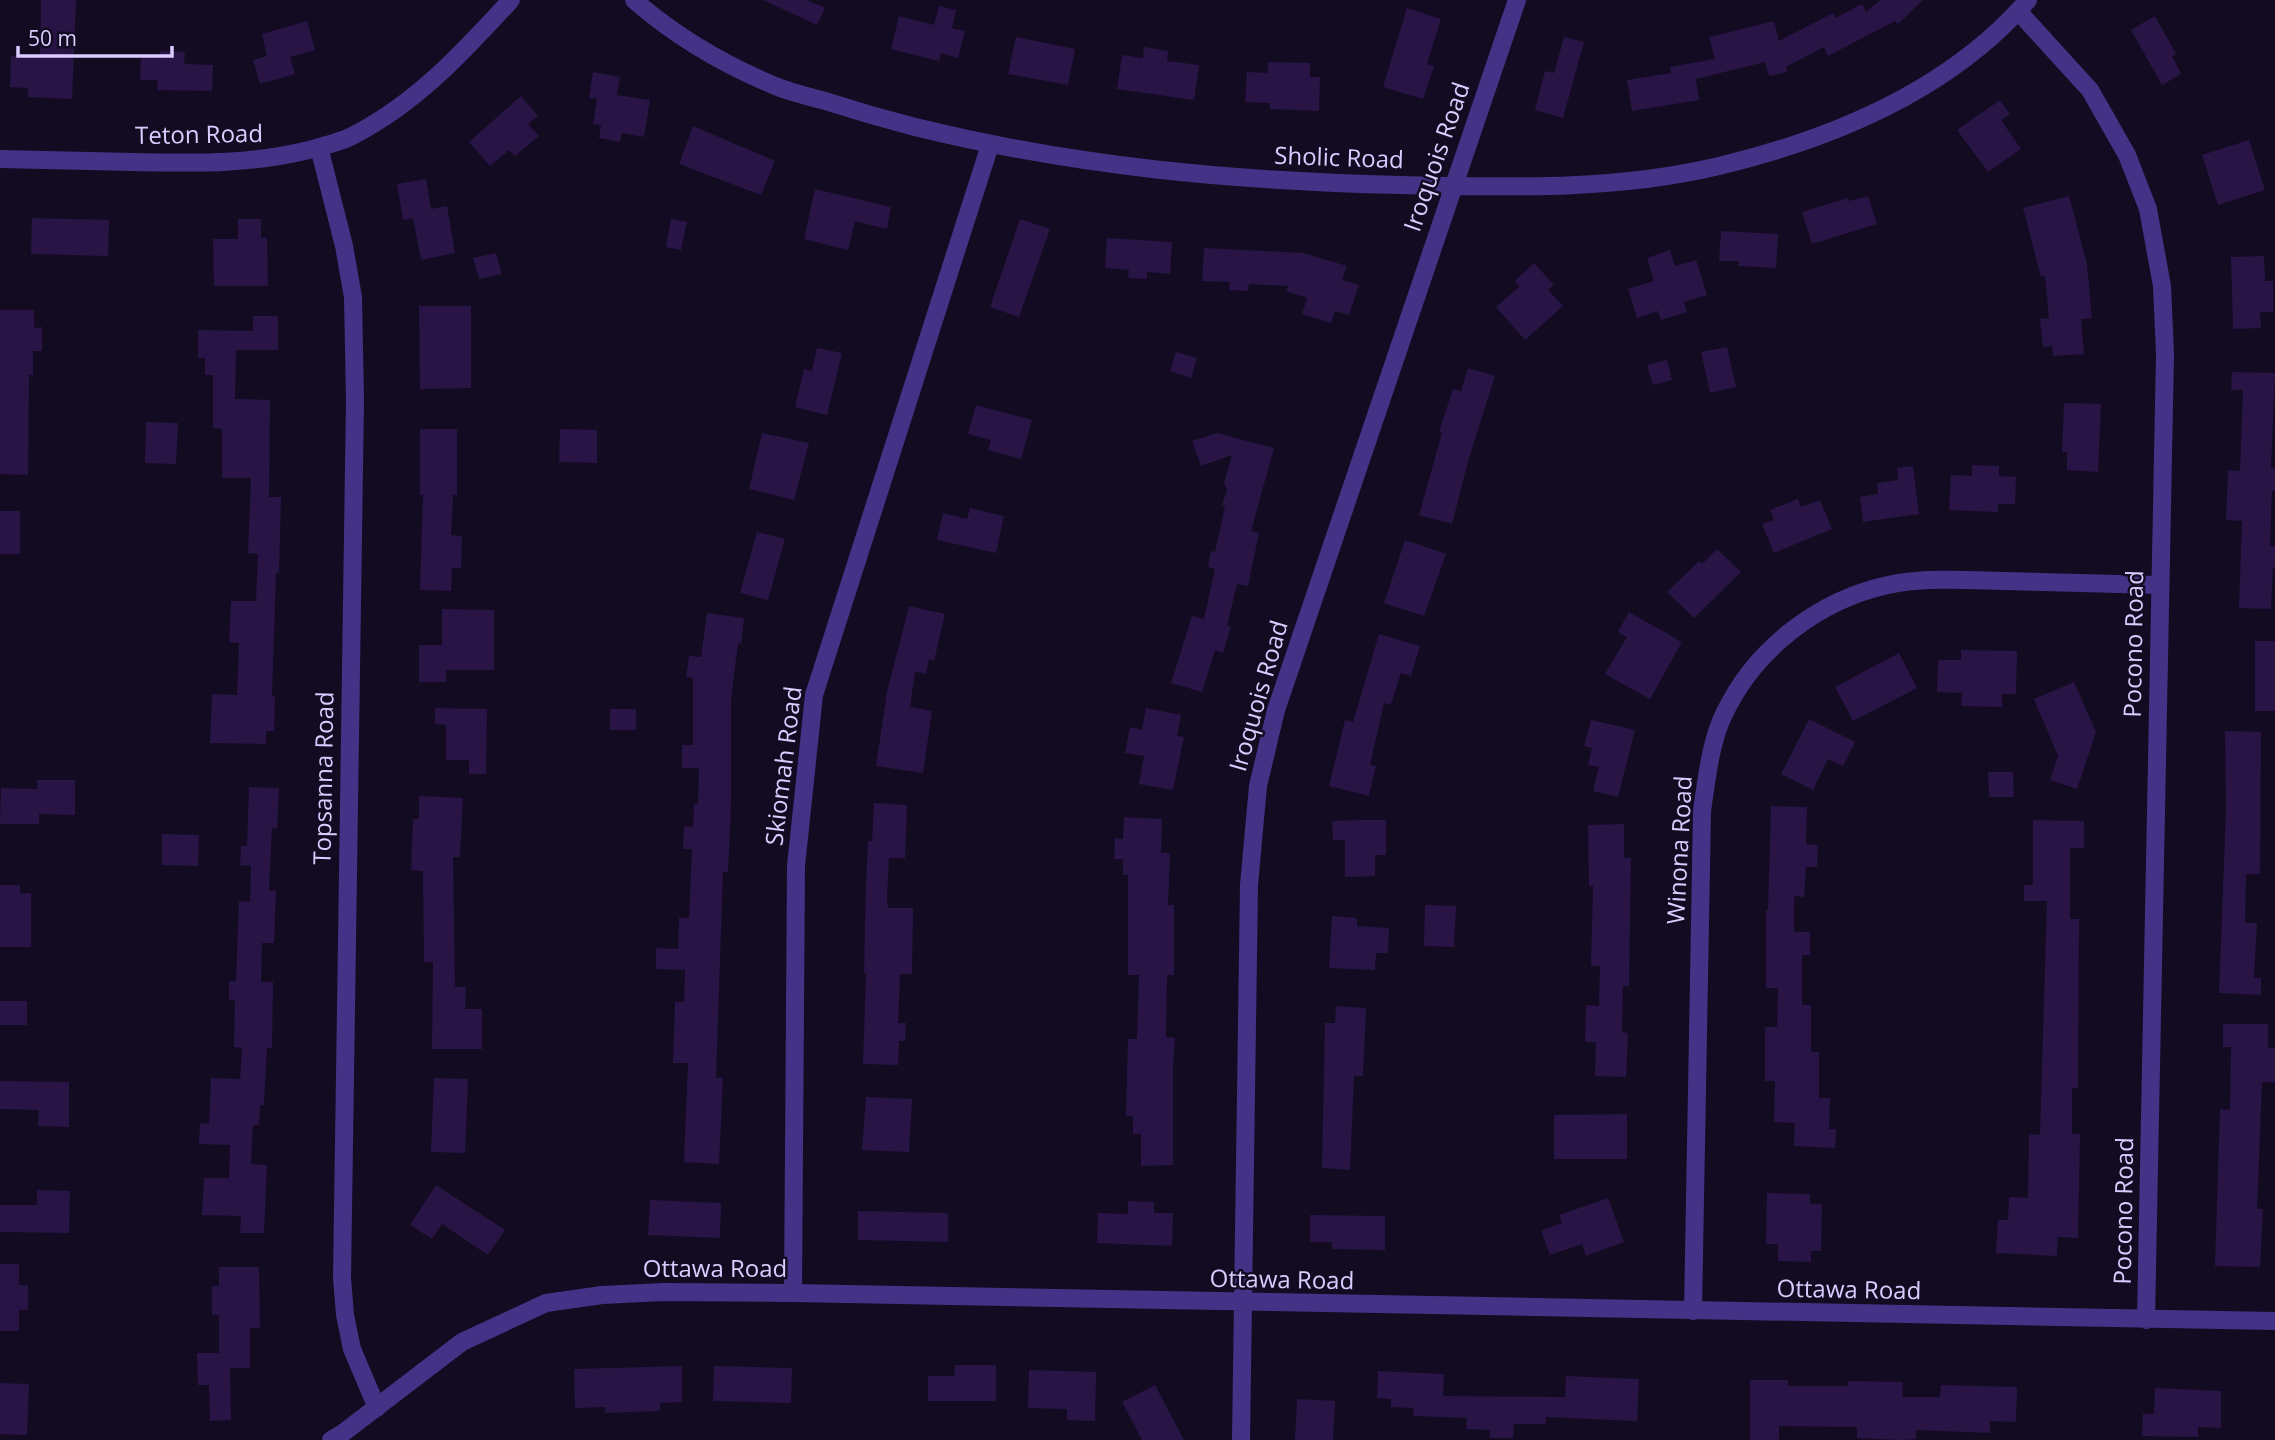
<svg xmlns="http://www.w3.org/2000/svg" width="2275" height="1440" font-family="'Open Sans',sans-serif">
	<rect width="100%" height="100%" fill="#130b22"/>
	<!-- building -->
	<path fill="#281545" d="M41,0H76L72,99L28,97V88L10,87L11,56L40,57Z
		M763,0H807L825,8L817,25Z
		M1880,0H1923L1898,24L1895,21L1828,56L1824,47L1786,67L1787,72L1769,76L1765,62L1696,79L1699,100L1632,111L1627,80L1671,73L1670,67L1715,59L1709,37L1774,21L1779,41L1833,13L1836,18L1862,4L1866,12Z
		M939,6L956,10L952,28L965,31L958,58L941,53L939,61L891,49L899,16L934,25Z
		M1407,8L1441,19L1427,64L1434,66L1423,99L1383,87Z
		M2155,16L2176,54L2172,56L2181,74L2162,85L2131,30Z
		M307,21L315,50L290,57L295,74L260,84L253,60L267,56L262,34Z
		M1016,37L1075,49L1068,85L1008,74Z
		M1564,37L1584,42L1563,118L1535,110L1545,71L1554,73Z
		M1144,47L1168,51L1167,61L1199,65L1194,100L1117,89L1122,55L1143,58Z
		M160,51L185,52L184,64L213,65L212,91L157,90L158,80H140L141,58H160Z
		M1268,62L1310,63V77H1320L1319,111L1270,109V103L1245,102L1247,72L1268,73Z
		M593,72L620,77L617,95L650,100L644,137L622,133L620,142L599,138L601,125L593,124L597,99L589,98Z
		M521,96L538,116L528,124L539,136L515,156L509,150L490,166L469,142Z
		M2000,100L2010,114L2001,120L2021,149L1988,172L1957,130Z
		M693,126L775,161L761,195L679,164Z
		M2249,140L2265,190L2218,205L2202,155Z
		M426,179L431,209L447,206L455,253L421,260L413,218L403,220L397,184Z
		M815,189L891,207L887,229L855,221L848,250L804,239Z
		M1868,196L1877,224L1812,244L1802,212L1848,198L1849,201Z
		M2069,196L2087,264L2092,318L2081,319L2084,354L2053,356L2052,346L2043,347L2040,319L2049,318L2045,276L2041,277L2023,208Z
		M32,218L109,220L108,256L31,254Z
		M238,219H261V238H267L268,286H214L213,239H238Z
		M671,219L687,222L681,250L666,247Z
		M1020,219L1050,229L1019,317L990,307Z
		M1721,231L1778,234L1776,268L1738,266L1739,261H1719Z
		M1107,238L1172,242L1170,274L1147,272V279L1128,278L1129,270L1105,268Z
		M1204,248L1303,253L1347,266L1342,280L1359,285L1349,315L1335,311L1331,323L1302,314L1307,298L1286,291L1288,286L1249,284L1248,291L1229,290L1230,282L1202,281Z
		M1670,250L1675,266L1696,260L1707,295L1684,302L1687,312L1661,320L1658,311L1637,318L1628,289L1654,281L1647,258Z
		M496,253L502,274L479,279L473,258Z
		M2264,256L2265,281H2273V312H2260L2261,328L2233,329L2231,257Z
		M1534,263L1554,285L1548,290L1563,306L1525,340L1496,307L1520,286L1515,281Z
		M419,306H471V388L420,389Z
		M0,310H34V328L42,327V351H33V375H29L28,475L0,474Z
		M253,316H278V350H236L235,399L270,400L269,497H281L279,573H276L272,696H275L274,731H266V744L210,743L212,694L237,695L239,643L229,642L231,601H256L258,554L248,553L251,478H222V429L213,428V375H205V358H198V330L253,331Z
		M1727,347L1736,387L1710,393L1701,352Z
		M817,348L842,353L827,415L795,407L804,369L812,371Z
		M1176,352L1197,358L1191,378L1170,371Z
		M1667,360L1672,380L1653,385L1647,365Z
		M1468,368L1495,376L1469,458L1452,524L1419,515L1442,433L1439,432L1453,389L1461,391Z
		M2232,372L2275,373L2271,468L2275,469V491L2272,490L2270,546H2275V568L2273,567L2271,609L2239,608L2242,521L2226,520L2228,470L2240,471L2243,390H2231Z
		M2064,403L2101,404L2098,472L2067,470V452H2062Z
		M976,405L1032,420L1021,459L988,450L991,440L968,434Z
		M146,422L178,423L176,464L145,463Z
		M420,429H457V495H453L451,535L462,536L461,568H452L451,591L420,590L423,495H420Z
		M560,429L597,430V463L559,462Z
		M762,433L809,443L794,500L749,489Z
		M1217,433L1274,448L1251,531L1259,533L1248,586L1237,584L1227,626L1231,627L1223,653L1215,650L1202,692L1171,683L1192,616L1204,619L1215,569L1208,567L1211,551L1215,552L1225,506L1222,505L1227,490L1224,483L1232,455L1201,466L1192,441Z
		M1972,465L1999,466V476L2016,477L2015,504H1998V512L1949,510L1951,475L1972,476Z
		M1913,466L1919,514L1863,522L1860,497L1878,494L1877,483L1898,480L1897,468Z
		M1798,499L1801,507L1820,500L1832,529L1774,553L1762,524L1774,520L1770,510Z
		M970,508L1004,516L996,553L937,540L943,513L967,519Z
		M0,511H20V554H0Z
		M757,532L785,539L768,600L740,593Z
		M1405,540L1446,554L1424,616L1384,603Z
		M1717,549L1741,572L1694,618L1667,592L1699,561L1702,564Z
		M909,606L945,614L934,661L929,659L926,674L915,672L910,707L932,711L923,773L876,766L887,692Z
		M442,609L494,610V670H446V682H419V645H442Z
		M1629,612L1682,642L1650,699L1605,674L1627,637L1618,632Z
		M707,613L744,618L741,644L738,643L731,699V806L728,872H723L716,1078H723L719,1164L684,1162L688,1063H673L675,1002H684L685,970L656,969V948L678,949L679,918H689L692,849H683L684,826L693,827L694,804H698L699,768H682V745H693V678L686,677L689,656L701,657Z
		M1379,634L1420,646L1411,676L1401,673L1391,705L1384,703L1370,765L1376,766L1369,796L1329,786L1345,720L1353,722Z
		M2255,641H2275V711H2255Z
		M1961,650L2017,651L2016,694H2002V707L1961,706L1962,693L1937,692L1938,660H1961Z
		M1899,653L1917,688L1853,721L1835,687Z
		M2074,682L2096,732L2077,789L2050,780L2058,756L2034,699Z
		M435,708L487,709L486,774H469V760H446V725L435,724Z
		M1146,708L1181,715L1177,736L1184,737L1173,790L1139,784L1144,756L1125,753L1130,727L1142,730Z
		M610,709H636V730H610Z
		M1809,719L1855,742L1843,766L1828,759L1813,790L1781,774Z
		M1591,720L1635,730L1618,797L1593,791L1599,767L1588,765L1592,748L1584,746Z
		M2225,731L2261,732L2260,874H2246L2245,923H2257L2254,978H2261V995L2219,993L2226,809Z
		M1988,772H2013L2014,797H1989Z
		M37,780H75V815L39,814V824H0L1,788L37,789Z
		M249,787L279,788L277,829L272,828L269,890L276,891L274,943H262L261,982H273L272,1048H267L264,1105H260L259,1125H253L251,1164L267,1165L264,1233H240L241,1216L202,1215L204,1178H229L230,1145L199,1144L200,1123L209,1124L211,1078L240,1079L242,1048L234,1047L235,1000H229V981H236L239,901L250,902L251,866L240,865L241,846H247Z
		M419,796L463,798L460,857H453L455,987H466L465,1009H482V1049H432L433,962H424L423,871L411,870L413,819H419Z
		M874,803L907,805L905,858H889L887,898L888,908H913L912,974H900L898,1023H906L905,1041H899L898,1065L863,1064L866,973H864L866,882L868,841H872Z
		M1771,806L1807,807L1806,844L1818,845L1817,867H1806L1804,897L1794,896V932H1810V955H1802V1005H1811V1052H1819V1098H1830L1829,1129H1836L1835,1148L1794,1146L1795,1123L1774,1122L1775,1081H1765V1027H1777L1778,988H1766V910H1768Z
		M1124,817L1162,819L1161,853H1170L1168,905H1174V975H1167L1166,1037L1175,1038L1173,1066V1165L1141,1166V1134H1133V1116H1126L1128,1039H1137L1139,975H1128V875H1123V859H1114L1115,838L1123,839Z
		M1361,820H1386V855H1375V876L1345,877V840H1333L1332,821Z
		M2033,820L2084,821V848H2070V919H2079L2078,1088H2072V1134H2080L2078,1238L2058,1237L2057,1256L1996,1253L1998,1220H2008L2009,1197L2028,1198L2029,1134L2040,1135L2047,901H2024V885H2033Z
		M1624,824V858H1631L1629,986H1623L1622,1032L1628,1033L1626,1077L1595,1076L1596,1042H1585L1586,1005L1599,1006L1600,966H1591L1593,886H1589L1588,825Z
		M162,834L199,835L198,866L162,865Z
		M0,885H20V894L31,893V947H0Z
		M1425,905L1456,906L1454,947L1424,946Z
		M1332,916L1357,918V926L1389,928L1388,953H1376L1375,970L1329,968Z
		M0,1001H27V1025H0Z
		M1336,1006L1366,1008L1363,1076H1354L1350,1170L1322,1168L1325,1023H1335Z
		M2223,1024H2268V1048H2275V1082H2262L2257,1209H2263L2260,1267L2215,1266L2220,1109L2230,1110L2231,1047H2223Z
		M434,1078L468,1079L465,1153L431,1152Z
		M0,1081L69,1082V1127L38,1126L39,1110L0,1109Z
		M866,1097L912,1099L909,1152L862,1150Z
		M1627,1114V1159H1554V1115Z
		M436,1185L505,1230L488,1255L442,1224L432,1239L410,1225Z
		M37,1190L70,1191L69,1233L0,1232V1205H37Z
		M1767,1193L1810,1194V1204H1822L1821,1251H1811V1262L1778,1261V1244H1766Z
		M1608,1198L1624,1242L1586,1256L1582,1244L1550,1255L1541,1231L1562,1223L1559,1215Z
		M650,1200L721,1203L720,1238L648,1235Z
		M1128,1201L1154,1202V1213H1173L1172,1246L1097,1243L1098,1213L1128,1214Z
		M858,1211L948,1213V1242L858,1240Z
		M1310,1215L1385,1216V1250L1332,1249V1242H1310Z
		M0,1264H19V1285H28V1310H19V1331H0Z
		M219,1267H259L260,1328H250V1368H230L231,1420L210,1421L209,1385H198L197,1353H219V1315H212V1286H219Z
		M955,1365H996V1401H928V1376H954Z
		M682,1366V1402L660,1403V1411L605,1413V1407L575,1408L574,1369Z
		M714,1366L792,1368L791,1403L713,1401Z
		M1029,1370L1096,1372L1095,1421L1067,1420V1409L1028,1408Z
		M1378,1371L1444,1374L1443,1396L1565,1397L1566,1376L1639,1379L1637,1421L1546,1417V1424H1514L1513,1438H1490V1430L1466,1429L1467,1418L1413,1416L1414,1408L1391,1407V1399L1377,1398Z
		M1750,1380H1788V1386H1848V1381L1903,1382L1902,1397H1940L1941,1385L2017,1387L2016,1422L1990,1421V1433L1916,1430V1439L1901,1440L1857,1438V1427L1779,1426V1440H1750Z
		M0,1383L29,1384L27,1435L0,1434Z
		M1155,1385L1184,1440H1142L1122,1402Z
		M2155,1388L2221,1391V1428L2198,1427V1437L2142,1436L2143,1414H2154Z
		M1297,1399L1335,1401L1333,1440H1295Z"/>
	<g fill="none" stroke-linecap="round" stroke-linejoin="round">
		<!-- minor -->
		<path stroke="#443286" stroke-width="18" d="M634,0C675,36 723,64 773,85C789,92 806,96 822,100C853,110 884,119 915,127C1078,167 1234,181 1401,185C1508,187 1614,191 1719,166C1832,139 1950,90 2028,0
			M2018,11L2090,90L2127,155L2148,209L2162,286L2165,354L2146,1320
			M319,147L344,246L353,297L355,400L342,1278L345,1315L352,1349L377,1408
			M0,159C45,160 89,161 134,162C196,163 247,165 309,150C324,146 341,142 354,135C418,102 464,51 511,0
			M793,1293L796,866L814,695L990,145
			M1693,1311L1702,811C1707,778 1710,742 1725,712C1756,648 1819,600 1888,585C1924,577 1968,580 2005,581C2056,582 2108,584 2160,585
			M331,1440L343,1433L462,1342L546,1303L602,1295L663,1292L793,1293L2275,1321
			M1241,1440L1249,885L1258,786L1276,710L1517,0"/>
	</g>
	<g text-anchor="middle" stroke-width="5" stroke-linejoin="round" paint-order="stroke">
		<!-- street labels -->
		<g font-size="24" fill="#dbccff" stroke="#130b22">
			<text transform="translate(199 135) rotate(-1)" y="8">Teton Road</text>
			<text transform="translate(1437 157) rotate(-71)" y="8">Iroquois Road</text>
			<text transform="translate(1339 158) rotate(2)" y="8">Sholic Road</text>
			<text transform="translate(2134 644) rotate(-89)" y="8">Pocono Road</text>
			<text transform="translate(1259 696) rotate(-74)" y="8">Iroquois Road</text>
			<text transform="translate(784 766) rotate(-83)" y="8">Skiomah Road</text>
			<text transform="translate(324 778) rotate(-89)" y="8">Topsanna Road</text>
			<text transform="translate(1680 850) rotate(-87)" y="8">Winona Road</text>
			<text transform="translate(2124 1211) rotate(-89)" y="8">Pocono Road</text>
			<text x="715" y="1277">Ottawa Road</text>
			<text transform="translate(1282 1280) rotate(1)" y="8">Ottawa Road</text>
			<text transform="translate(1849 1290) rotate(1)" y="8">Ottawa Road</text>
		</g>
	</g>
	<!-- scale -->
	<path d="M18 46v10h154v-10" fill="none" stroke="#dbccff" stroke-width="3.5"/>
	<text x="28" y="46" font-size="21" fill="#dbccff" stroke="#130b22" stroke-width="5" paint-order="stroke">50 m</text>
</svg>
